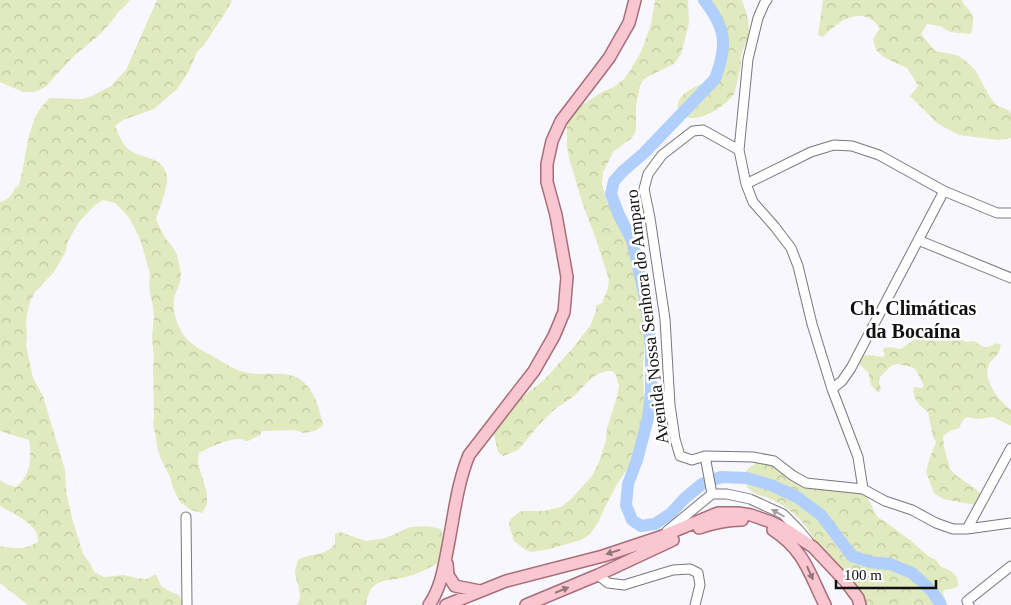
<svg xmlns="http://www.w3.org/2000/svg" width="1011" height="605" font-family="'Times New Roman',serif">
	<defs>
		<pattern id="forest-crowns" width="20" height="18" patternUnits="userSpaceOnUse" patternTransform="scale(1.25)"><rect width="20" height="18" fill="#e1e9be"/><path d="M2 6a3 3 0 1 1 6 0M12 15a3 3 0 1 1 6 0" fill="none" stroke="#c0c7a2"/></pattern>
	</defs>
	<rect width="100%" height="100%" fill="#f9f7fe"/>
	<!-- forest -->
	<path fill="url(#forest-crowns)" d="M0,0H130L126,5L118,12L113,20L98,36L75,55L45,87L34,92H23L0,82Z
		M157,0H232L227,10L204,45L197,52L189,71L177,89L154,109L123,120L115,126C118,133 121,141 126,147C138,160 165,154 167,178C168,186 159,210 156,219C159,226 162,233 166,239C171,245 177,251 178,259C179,264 181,272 181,277C180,284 177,289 175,295C171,308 177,328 186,338C193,346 201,350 211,355C223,362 233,370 248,373C259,375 270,373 282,374C310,375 318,401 323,425L315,431L304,433L294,430L262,431L260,435L248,441C245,441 243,439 240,439C228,439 210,447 199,453L198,463L207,493V504L202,513L191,510L180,502L173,488L170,477L161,459L157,447L156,437L153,426L154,415L153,368L154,357L152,337L154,316L153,306L150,294L149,284L150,273L140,239L130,219L123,211L115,203L103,200L95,205L79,222L68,241L65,253L54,272L35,292L30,302L27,314L26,324L27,334L26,345L33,378L43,396L65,470L66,491L72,518L83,554L90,563L94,572L104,577L124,575L136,578L146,579L156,574L161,586L169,591L179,595L184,605H28L0,583V546C15,549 24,550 38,542C38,540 38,537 37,534C33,522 10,512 0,506V480L6,484L16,487C31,475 32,458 29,440L0,431V202C8,200 12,195 15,188L19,186C20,178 23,171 24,163C28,140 31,114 50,98L82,99L92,96L111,86L126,70Z
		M655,0H688L689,23L681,54L674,64L649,76L644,79L640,85L636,107V128L635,133L632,138L614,151L603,172L602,185L607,202L612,208L620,214L623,219L642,276L643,315L645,326V343L643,364L644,399L643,429L635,456L632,462L617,484L605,507L599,521L590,534L581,540L550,549L531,552L526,550L514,541L509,525L510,520L519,512L524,511H544L561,507L570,500L592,476L599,462L606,440L607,428L617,397L619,386L616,375L612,371C594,370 586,385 574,396C567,402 559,405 552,412C539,423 529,438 518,450L503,456L498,452L494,435V429L513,404L544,380L572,349L590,326L595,314L597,305L602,303L608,288L609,280L596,239L583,205L569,158L567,146V122L572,112L582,105L602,92L614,87L624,79L628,74L641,52L651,24Z
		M711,0H742C746,11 751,26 748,38C746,44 742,50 741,56C740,58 741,61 741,64C740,70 736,89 734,94C726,105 709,116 695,118C681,119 672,108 682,96C688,89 704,83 712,79L718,65L726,37L722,19Z
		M823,0H962C963,5 966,6 969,10C975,17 973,25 971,34L950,32L940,26L927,24L921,34L935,51L957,55L967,62L975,70L990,97L996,105L1008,110L1011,113V138L998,140L959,135L937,123L910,96L918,86L913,77L907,68L885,58L876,50L873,39L880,28C862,4 840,20 823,37L818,35Z
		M934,331L957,336L966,342L974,341C984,348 985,349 997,343L1001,345C1000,348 999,353 997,355C994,359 991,360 989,364C982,380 999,401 1011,410V426L993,417L978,419L967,417L963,420L959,428L950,431L943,436L944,447L950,469L958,477L976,489L983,497L976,505L943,499L934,493L926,472L929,460L936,442L933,437L928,412C920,406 911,398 914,387L922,388L924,386L916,370L912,367L897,364L891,366L880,377L879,382L881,390L878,393L871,385L868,372L859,364C859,351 874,356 883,357L885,355L883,350L884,348L889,347L901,349L922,334Z
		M776,459C789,463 797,472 808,480C813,484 821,486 827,489L850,482C857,485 866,496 870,502C874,510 875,517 884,521L910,540L928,556L936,560L941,567C951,570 959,574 958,586L952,589L944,590L943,593L947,605H858L813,539C805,521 788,507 771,499C763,496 752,494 747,487C745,484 745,479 744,476C749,462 762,461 776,459Z
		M427,526L441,529L446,552L441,561C431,567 421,573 409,576C388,583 370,575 366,605H297C304,595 296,583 295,572C295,568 297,564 298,560C314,551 321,559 335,544V534L340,532L366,541L386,538L410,527Z"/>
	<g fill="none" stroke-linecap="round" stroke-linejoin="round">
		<!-- river -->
		<path stroke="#b0cffd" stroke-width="12" d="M704,0C726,28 728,45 715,79L644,153L623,171L614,181L611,194L619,215L632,240L646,302L651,349V392L648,418L637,460L628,484L626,505L632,520L641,526L655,524L670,514L685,498L702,484L721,477L747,478L771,485L797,497L821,515L852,556L870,562L890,564L912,573L932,591L941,605"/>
		<!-- minor casing -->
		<g stroke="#78777d" stroke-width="11">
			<path id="minor" d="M767,0L765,2L758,18L748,59L739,150L746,184L753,202L775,227L791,248L798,266L812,324L832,389L858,457L863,489
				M746,184L811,152L834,145L852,146L879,155L944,191L997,213H1011
				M918,240L1011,278
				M832,389L842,381L851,368L944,191
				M705,456L692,460L680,456L675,439L670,405L665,319L650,218L644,189L648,174L662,155L693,131L703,130L739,150
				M712,494L705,456L753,457L774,461L792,475L806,483L863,489L885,501L912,510L936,523L953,529H967L1011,523
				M186,517L187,605
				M967,529L1011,448
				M667,531L712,494H727L750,499L783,514L798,529L808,541
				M598,575L608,583L624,585L673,570L690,569L698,573L700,585L695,605
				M969,605L967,601L1011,566"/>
		</g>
		<!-- major casing -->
		<g stroke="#a66e78" stroke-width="14">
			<path id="major" d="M699,528C713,523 727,520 742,520
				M773,530C805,551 809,573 825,605
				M447,564L448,575L455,586L480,591
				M429,605C441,588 444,567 448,546C454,516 457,484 469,455L534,371L554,336L564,312L567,277L556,215L547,182V164L552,141L561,121L609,58L629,23L635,0
				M446,605L506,581L603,556L660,537L718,513H738L751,515L771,522L787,530L813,547L846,582L858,598L860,605
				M526,605L598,575L673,540"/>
		</g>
		<!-- minor -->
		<use href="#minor" stroke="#fff" stroke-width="9"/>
		<!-- major -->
		<use href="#major" stroke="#fac6cf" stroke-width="11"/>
	</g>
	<!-- one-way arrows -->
	<defs><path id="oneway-solid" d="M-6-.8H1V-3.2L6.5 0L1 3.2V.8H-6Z" transform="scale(1.25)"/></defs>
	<use fill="#a0a0a1" href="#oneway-solid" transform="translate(778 513) rotate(-150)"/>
	<g fill="#91757a">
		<use href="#oneway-solid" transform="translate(613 552) rotate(162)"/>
		<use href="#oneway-solid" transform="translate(810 573) rotate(66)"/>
		<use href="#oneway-solid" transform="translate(562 590) rotate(-22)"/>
	</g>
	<g text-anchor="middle" stroke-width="5" stroke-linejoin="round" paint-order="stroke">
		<!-- street labels -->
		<g font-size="18" fill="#111113" stroke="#fff">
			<text transform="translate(647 317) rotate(-97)" y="6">Avenida Nossa Senhora do Amparo</text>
		</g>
		<!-- quarter labels -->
		<g font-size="20" font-weight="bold" fill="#111113" stroke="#fff">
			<text x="913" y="315">Ch. Climáticas<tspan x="913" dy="23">da Bocaína</tspan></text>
		</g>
	</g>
	<!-- scale -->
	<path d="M836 580v8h100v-8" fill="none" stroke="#111113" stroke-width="2.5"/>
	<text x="844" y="580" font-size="15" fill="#111113" stroke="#ffffff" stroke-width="4" paint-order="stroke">100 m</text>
</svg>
